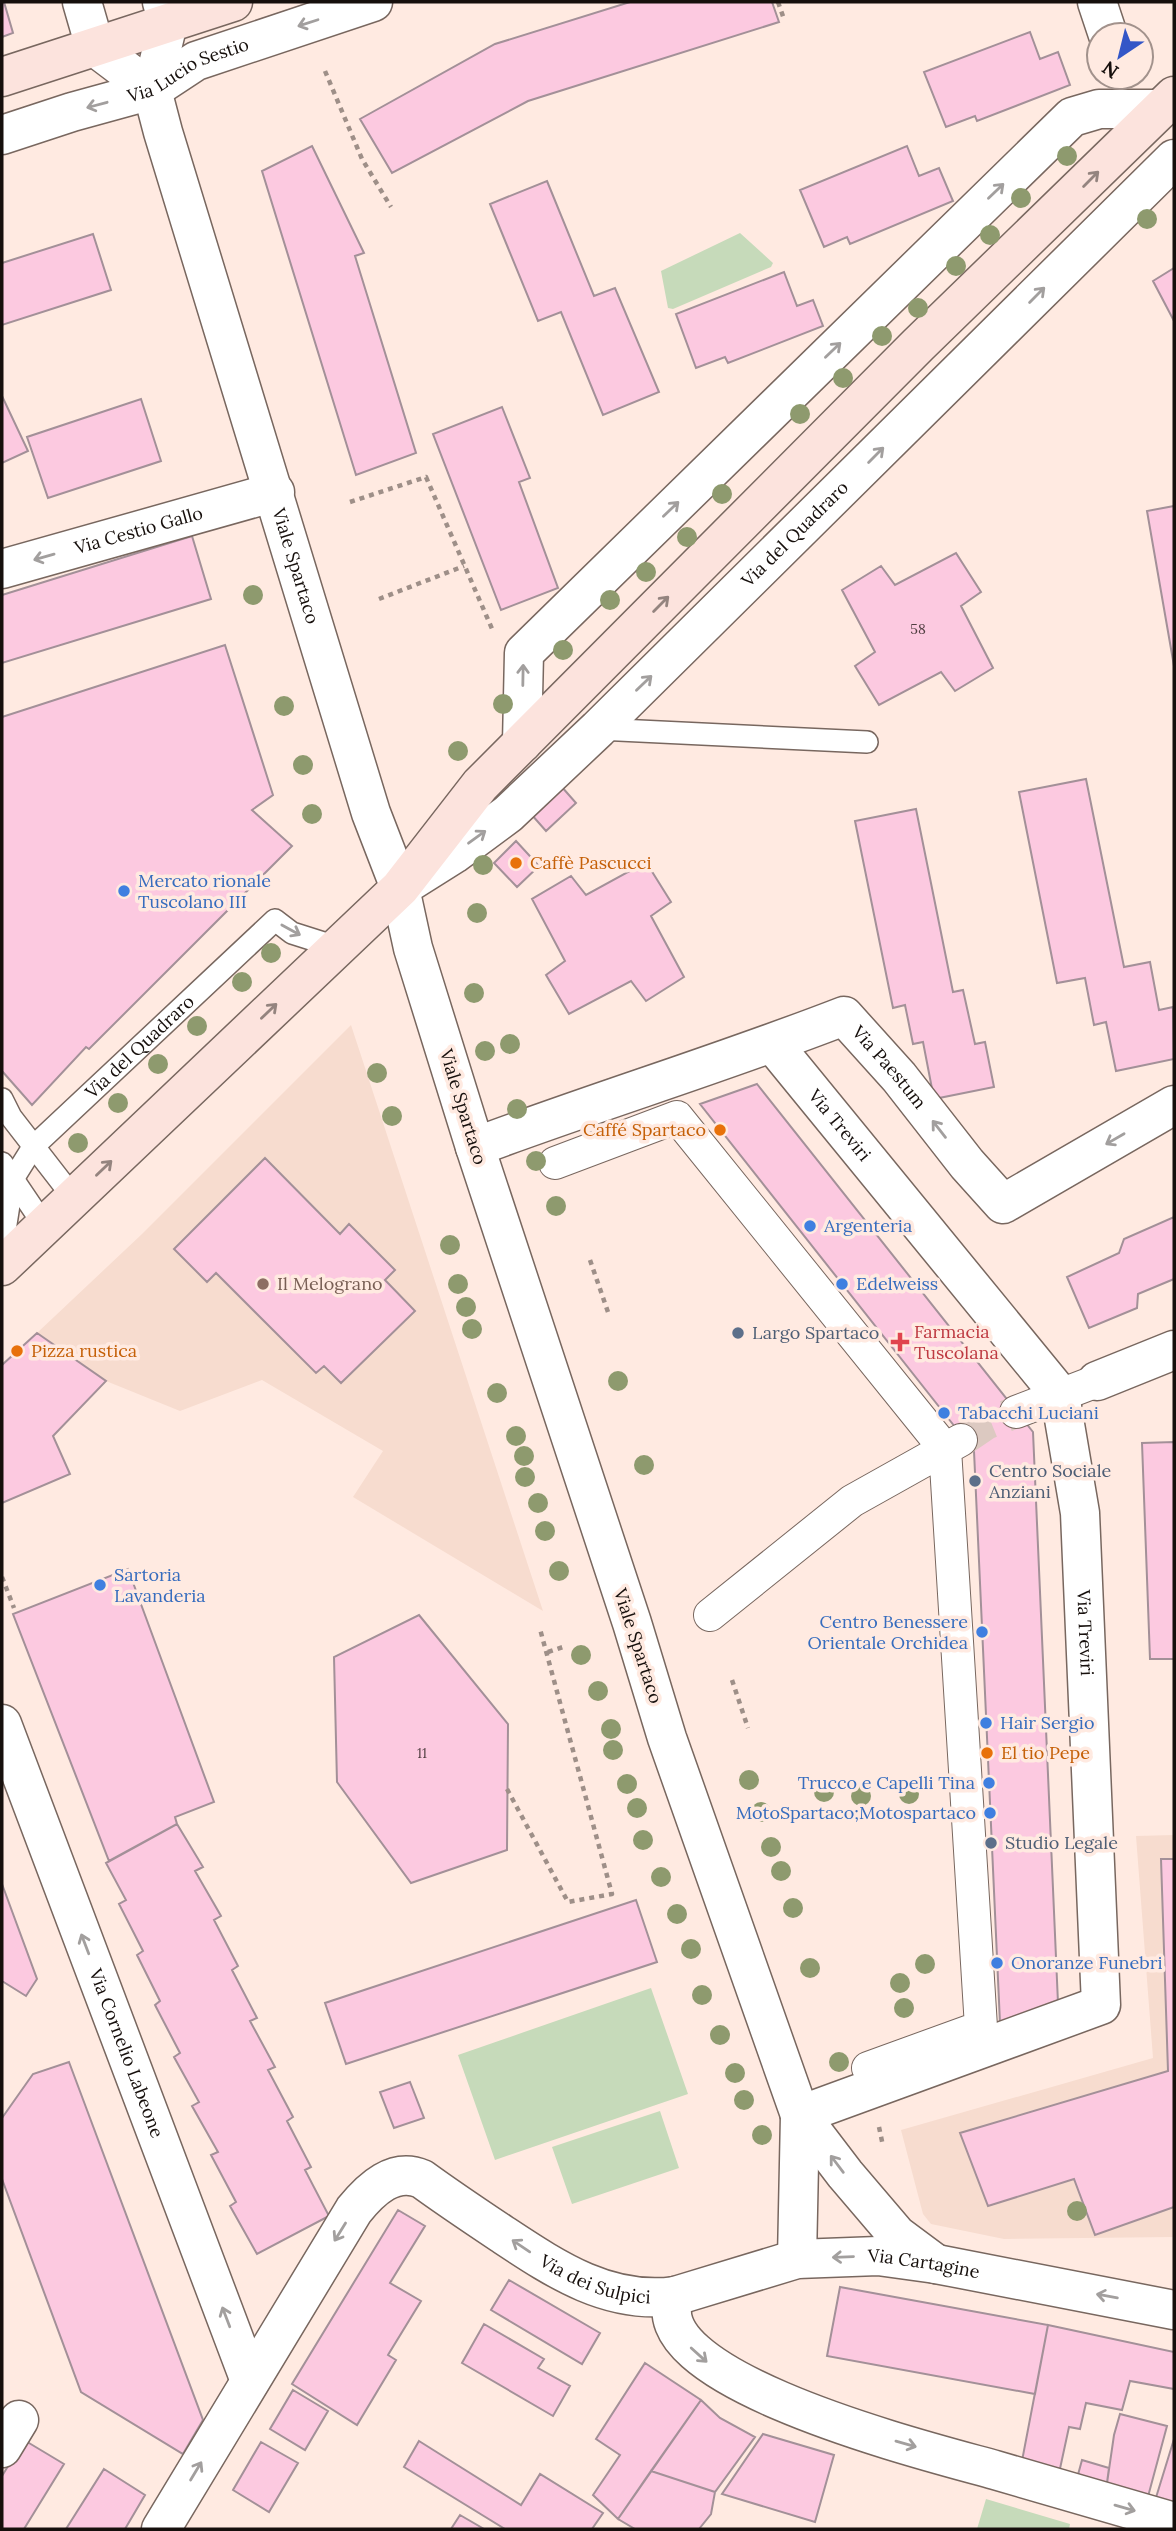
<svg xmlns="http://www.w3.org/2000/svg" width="1176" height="2531" font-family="Lora,serif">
	<rect width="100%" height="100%" fill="#ffeae1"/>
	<!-- built -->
	<path fill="#f7dccf" d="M351,1025L543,1611L353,1497L383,1451L262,1380L180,1411L106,1381L37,1333L142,1234Z
		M1174,1835V2237L1004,2239L931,2224L923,2214L901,2130L1153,2058L1136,1836Z"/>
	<!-- green -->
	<path fill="#c6daba" d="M740,233L773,263L771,267L673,309L668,308L661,271Z
		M651,1988L688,2094L495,2160L458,2055Z
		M660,2111L679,2168L572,2204L552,2147Z
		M986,2499L1070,2524L1069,2529H977Z"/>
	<!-- building -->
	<path fill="#fcc9e0" stroke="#a39098" stroke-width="2" d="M2,2H4L13,33L2,37Z
		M630,2H772L779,22L528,101L392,173L360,119L495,44Z
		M1030,32L1040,59L1058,52L1070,85L977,121L975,116L946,127L924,72Z
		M312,146L364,253L355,256L416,453L356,475L262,171Z
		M907,146L919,176L939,168L953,201L850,244L847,237L824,247L800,190Z
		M547,181L594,296L615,288L659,392L603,415L561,312L538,321L490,204Z
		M93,234L111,290L2,325V263Z
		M1174,268V321L1153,281Z
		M784,272L797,306L813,300L823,326L728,363L725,357L696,368L676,314Z
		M2,396L28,451L2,463Z
		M141,399L161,461L48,498L27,437Z
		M502,407L530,478L519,482L558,588L501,610L433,434Z
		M1174,506V666L1147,511Z
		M192,536L211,599L2,663V595Z
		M956,553L981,592L961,606L993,668L955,691L941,672L879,705L855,666L875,652L842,590L881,566L895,585Z
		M225,645L273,795L252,810L292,846L89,1049L86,1047L32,1105L2,1071V717Z
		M1086,779L1124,967L1150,962L1159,1010L1173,1007L1174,1059L1116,1071L1106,1022L1094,1025L1085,978L1057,983L1019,792Z
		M561,786L576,803L546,831L531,814Z
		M916,809L953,992L963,990L975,1044L985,1042L994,1087L934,1099L923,1042L913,1044L905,1005L893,1008L855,821Z
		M516,841L539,866L517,887L494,863Z
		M646,862L671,902L651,916L684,977L646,1001L631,981L569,1014L546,975L565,961L532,899L571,876L586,895Z
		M757,1084L1033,1432L1058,2003L1000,2023L974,1451L700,1104Z
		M265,1158L340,1234L349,1224L395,1270L385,1280L415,1311L341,1383L324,1366L316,1373L216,1273L207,1282L174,1249Z
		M1174,1217V1279L1138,1294L1137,1308L1089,1328L1067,1277L1119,1253L1124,1239Z
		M37,1333L106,1381L53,1436L70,1474L2,1503V1365Z
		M1174,1442V1659H1150L1142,1443Z
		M128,1569L214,1802L175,1817L177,1824L109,1861L13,1614Z
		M419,1615L508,1724L507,1850L411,1883L337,1782L334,1657Z
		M177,1824L203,1867L195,1871L221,1916L214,1920L238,1966L232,1970L257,2018L250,2021L275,2067L268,2070L293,2117L287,2121L311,2167L305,2170L329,2216L257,2254L230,2206L236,2202L211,2155L218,2152L192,2106L199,2102L174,2057L180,2053L155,2005L160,2001L137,1955L143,1951L119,1904L126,1900L106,1863Z
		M1161,1859H1174V2207L1095,2235L1074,2179L988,2206L960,2133L1168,2071Z
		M2,1884L37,1979L26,1996L2,1981Z
		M636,1900L657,1962L346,2064L325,2003Z
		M69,2062L203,2420L183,2454L81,2392L2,2179V2118L33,2074Z
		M410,2082L424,2118L394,2128L380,2092Z
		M398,2210L425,2226L390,2283L421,2301L388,2355L396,2360L357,2425L292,2384Z
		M509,2280L600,2333L582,2364L491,2310Z
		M840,2287L1048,2325L1035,2394L827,2356Z
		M484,2324L544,2359L538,2368L570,2386L553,2416L462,2363Z
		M1048,2325L1174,2352V2389L1130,2381L1122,2410L1086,2403L1080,2429L1069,2427L1058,2478L1021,2466Z
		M645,2363L701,2400L618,2519L593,2495L620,2455L596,2439Z
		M293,2390L328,2411L305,2450L270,2429Z
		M701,2400L720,2418L755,2437L715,2492L651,2471Z
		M1120,2414L1167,2426L1146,2504L1106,2490L1114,2435Z
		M763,2434L834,2455L815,2522L722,2494Z
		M1174,2439V2510L1154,2504Z
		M24,2440L64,2464L24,2529H2V2476Z
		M419,2441L521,2505L540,2474L603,2513L592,2529H505L404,2467Z
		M261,2442L298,2463L269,2512L233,2490Z
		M1082,2460L1109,2468L1106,2490L1076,2482Z
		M104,2469L145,2495L125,2529H66Z
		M651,2471L715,2492L711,2514L699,2529H635L618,2519Z
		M460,2515L484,2529H451Z"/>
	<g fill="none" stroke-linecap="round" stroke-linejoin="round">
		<!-- pedestrian-tunnel -->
		<path stroke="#dcc9c1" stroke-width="32" stroke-dasharray="32 16" stroke-linecap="butt" d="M964,1439L986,1424L1016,1412"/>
		<!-- service casing -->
		<g stroke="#78675f" stroke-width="24">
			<g id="service">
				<path d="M598,729L867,742"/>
				<path d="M2,1099L11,1117L73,1197"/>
				<path d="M2,1163L44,1225"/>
				<path id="s1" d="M2,1250L13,1179L33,1147L275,920L292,933L336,947"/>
			</g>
		</g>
		<!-- pedestrian casing -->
		<g stroke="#78675f" stroke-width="34">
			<path id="pedestrian" d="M555,1163L677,1117L945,1449L981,2027L868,2068
				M1016,1412L1097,1381
				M710,1615L852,1501L961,1440"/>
		</g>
		<!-- minor casing -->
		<g stroke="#78675f" stroke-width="41">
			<g id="minor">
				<path d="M1097,2L1108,35"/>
				<path id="s2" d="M2,135L72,112L152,90L196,61L373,2"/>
				<path id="s3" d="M2,569L275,492"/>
				<path d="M522,743L524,653L1072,117L1099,109H1160"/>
				<path id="s4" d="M773,1044L1060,1395L1080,1513L1101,2005L800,2115"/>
				<path id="s5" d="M475,1147C598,1101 723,1063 844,1016L899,1077L967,1164L1003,1204L1174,1105"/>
				<path d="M1097,1381L1174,1350"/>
				<path id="s6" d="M2,1724L250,2381"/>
				<path d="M797,2259L800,2115"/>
				<path id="s7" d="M936,2264L897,2235L845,2174L800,2115L667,1738L632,1623L475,1147L413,948L400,888L454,854L508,814L598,729L1174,159"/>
				<path d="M675,2296C636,2381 943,2455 995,2470C1055,2488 1115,2505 1174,2522"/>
				<path d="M2,2448L19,2420"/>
				<path id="s8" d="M161,2529L354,2210C371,2189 394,2167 422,2179C448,2198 475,2216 502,2234C555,2269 608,2305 675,2296L797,2259L878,2256L936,2264L1174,2310"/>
			</g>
		</g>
		<!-- tertiary casing -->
		<g stroke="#78675f" stroke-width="41">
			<g id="tertiary">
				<path d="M82,2L95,47L152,90"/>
				<path id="s9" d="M162,2L168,23L152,90L163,132L371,813L400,888"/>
			</g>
		</g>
		<!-- secondary casing -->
		<g stroke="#78675f" stroke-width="41">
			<path id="secondary" d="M2,77L233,2
				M2,1266L400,888L480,785L918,345L1174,96"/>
		</g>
		<!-- path -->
		<path stroke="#9e8f88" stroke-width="4.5" stroke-dasharray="5 5" stroke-linecap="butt" d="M778,2L784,19
			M325,71L362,159L391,207
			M350,502L426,477L493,631
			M379,599L464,566
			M590,1260L609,1315
			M2,1577L14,1608
			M548,1652L566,1646
			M732,1680L748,1728
			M507,1789L568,1902L612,1894L540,1629
			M879,2127L883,2146"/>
		<!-- service -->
		<use href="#service" stroke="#fff" stroke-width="21"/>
		<!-- pedestrian -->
		<use href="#pedestrian" stroke="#fff" stroke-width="32"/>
		<!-- minor -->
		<use href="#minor" stroke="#fff" stroke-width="38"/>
		<!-- tertiary -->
		<use href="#tertiary" stroke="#fff" stroke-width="38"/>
		<!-- secondary -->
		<use href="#secondary" stroke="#fce3dd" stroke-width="38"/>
	</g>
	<!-- trees -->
	<g fill="#8e9a6e">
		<circle cx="1067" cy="156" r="10"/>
		<circle cx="1021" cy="198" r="10"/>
		<circle cx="1147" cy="219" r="10"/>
		<circle cx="990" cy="235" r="10"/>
		<circle cx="956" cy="266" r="10"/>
		<circle cx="918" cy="308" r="10"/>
		<circle cx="882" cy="336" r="10"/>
		<circle cx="843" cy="378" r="10"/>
		<circle cx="800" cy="414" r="10"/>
		<circle cx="722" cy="494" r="10"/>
		<circle cx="687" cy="537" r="10"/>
		<circle cx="646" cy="572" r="10"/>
		<circle cx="253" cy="595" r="10"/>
		<circle cx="610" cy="600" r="10"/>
		<circle cx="563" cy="650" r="10"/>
		<circle cx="503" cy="704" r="10"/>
		<circle cx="284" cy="706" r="10"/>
		<circle cx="458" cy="751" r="10"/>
		<circle cx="303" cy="765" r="10"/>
		<circle cx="312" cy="814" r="10"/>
		<circle cx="483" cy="865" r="10"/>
		<circle cx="477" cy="913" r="10"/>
		<circle cx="271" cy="953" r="10"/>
		<circle cx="242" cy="982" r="10"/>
		<circle cx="474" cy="993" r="10"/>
		<circle cx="197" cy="1026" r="10"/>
		<circle cx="510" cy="1044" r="10"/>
		<circle cx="485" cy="1051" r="10"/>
		<circle cx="158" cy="1064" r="10"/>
		<circle cx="377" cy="1073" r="10"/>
		<circle cx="118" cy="1103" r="10"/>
		<circle cx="517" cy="1109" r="10"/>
		<circle cx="392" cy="1116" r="10"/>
		<circle cx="78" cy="1143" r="10"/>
		<circle cx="536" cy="1161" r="10"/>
		<circle cx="556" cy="1206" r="10"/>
		<circle cx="450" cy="1245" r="10"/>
		<circle cx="458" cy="1284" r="10"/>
		<circle cx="466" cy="1307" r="10"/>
		<circle cx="472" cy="1329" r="10"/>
		<circle cx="618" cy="1381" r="10"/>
		<circle cx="497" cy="1393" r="10"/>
		<circle cx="516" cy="1436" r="10"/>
		<circle cx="524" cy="1456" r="10"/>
		<circle cx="644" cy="1465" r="10"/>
		<circle cx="525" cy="1477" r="10"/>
		<circle cx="538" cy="1503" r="10"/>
		<circle cx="545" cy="1531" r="10"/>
		<circle cx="559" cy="1571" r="10"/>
		<circle cx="581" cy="1655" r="10"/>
		<circle cx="598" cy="1691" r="10"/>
		<circle cx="611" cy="1729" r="10"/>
		<circle cx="613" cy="1750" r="10"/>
		<circle cx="749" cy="1780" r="10"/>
		<circle cx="627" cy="1784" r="10"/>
		<circle cx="824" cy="1792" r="10"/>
		<circle cx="909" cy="1794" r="10"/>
		<circle cx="861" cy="1796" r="10"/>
		<circle cx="637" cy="1808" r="10"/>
		<circle cx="761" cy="1812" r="10"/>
		<circle cx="643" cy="1840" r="10"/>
		<circle cx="771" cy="1847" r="10"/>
		<circle cx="781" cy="1871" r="10"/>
		<circle cx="661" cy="1877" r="10"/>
		<circle cx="793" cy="1908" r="10"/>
		<circle cx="677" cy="1914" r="10"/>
		<circle cx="691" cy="1949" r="10"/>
		<circle cx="925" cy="1964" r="10"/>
		<circle cx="810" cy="1968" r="10"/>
		<circle cx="900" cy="1983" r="10"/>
		<circle cx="702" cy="1995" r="10"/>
		<circle cx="904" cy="2008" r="10"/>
		<circle cx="720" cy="2035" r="10"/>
		<circle cx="839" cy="2062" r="10"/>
		<circle cx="735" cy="2073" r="10"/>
		<circle cx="744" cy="2100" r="10"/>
		<circle cx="762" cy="2135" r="10"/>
		<circle cx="1077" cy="2211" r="10"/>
	</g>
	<!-- one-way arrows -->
	<defs><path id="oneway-shaft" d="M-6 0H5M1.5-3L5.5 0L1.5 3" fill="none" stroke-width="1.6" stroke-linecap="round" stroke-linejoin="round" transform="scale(1.75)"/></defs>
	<g stroke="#a29f9e">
		<use href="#oneway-shaft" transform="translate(308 23) rotate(162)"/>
		<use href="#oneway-shaft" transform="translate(97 105) rotate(165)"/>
		<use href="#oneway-shaft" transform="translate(996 191) rotate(-44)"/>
		<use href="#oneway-shaft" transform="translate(1037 295) rotate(-45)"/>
		<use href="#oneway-shaft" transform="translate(833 350) rotate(-44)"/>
		<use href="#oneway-shaft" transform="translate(876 455) rotate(-45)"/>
		<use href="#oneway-shaft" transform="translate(671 509) rotate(-44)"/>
		<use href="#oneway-shaft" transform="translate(44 557) rotate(164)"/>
		<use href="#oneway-shaft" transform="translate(523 675) rotate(-89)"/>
		<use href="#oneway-shaft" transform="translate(644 683) rotate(-44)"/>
		<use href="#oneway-shaft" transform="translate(477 837) rotate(-36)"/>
		<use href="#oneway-shaft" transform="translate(291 930) rotate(29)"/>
		<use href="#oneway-shaft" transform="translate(939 1129) rotate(-128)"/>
		<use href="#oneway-shaft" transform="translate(1115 1139) rotate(150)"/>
		<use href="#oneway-shaft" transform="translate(85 1944) rotate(-111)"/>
		<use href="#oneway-shaft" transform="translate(837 2164) rotate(-127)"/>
		<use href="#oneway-shaft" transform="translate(340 2232) rotate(122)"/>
		<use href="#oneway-shaft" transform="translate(521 2246) rotate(-146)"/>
		<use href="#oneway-shaft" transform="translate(843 2257) rotate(178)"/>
		<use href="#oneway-shaft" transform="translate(1107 2296) rotate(-170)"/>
		<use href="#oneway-shaft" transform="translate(226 2317) rotate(-111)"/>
		<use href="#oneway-shaft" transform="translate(699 2355) rotate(42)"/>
		<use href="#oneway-shaft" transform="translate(906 2444) rotate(16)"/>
		<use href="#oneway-shaft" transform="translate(196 2471) rotate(-59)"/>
		<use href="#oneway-shaft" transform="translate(1125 2508) rotate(16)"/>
	</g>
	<g stroke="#94847f">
		<use href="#oneway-shaft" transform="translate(1091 179) rotate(-45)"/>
		<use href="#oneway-shaft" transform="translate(661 604) rotate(-45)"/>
		<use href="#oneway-shaft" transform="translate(269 1011) rotate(-44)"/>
		<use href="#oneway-shaft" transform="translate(104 1168) rotate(-44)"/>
	</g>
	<!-- markers -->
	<g fill="#e8710a" stroke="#ffeae1" stroke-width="2.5">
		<circle cx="516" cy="863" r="7"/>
		<circle cx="720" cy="1130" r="7"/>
		<circle cx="17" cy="1351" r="7"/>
		<circle cx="987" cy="1753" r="7"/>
	</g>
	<g fill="#3f7fe0" stroke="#ffeae1" stroke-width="2.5">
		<circle cx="124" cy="891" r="7"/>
		<circle cx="810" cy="1226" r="7"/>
		<circle cx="842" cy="1284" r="7"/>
		<circle cx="944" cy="1413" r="7"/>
		<circle cx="100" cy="1585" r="7"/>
		<circle cx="982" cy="1632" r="7"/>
		<circle cx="986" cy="1723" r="7"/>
		<circle cx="989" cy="1783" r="7"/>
		<circle cx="990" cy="1813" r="7"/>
		<circle cx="997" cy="1963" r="7"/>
	</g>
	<circle fill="#8d6e63" stroke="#ffeae1" stroke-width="2.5" cx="263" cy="1284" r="7"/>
	<g fill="#5c6f8a" stroke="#ffeae1" stroke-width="2.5">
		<circle cx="738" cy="1333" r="7"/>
		<circle cx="975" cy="1481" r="7"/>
		<circle cx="991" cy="1843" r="7"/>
	</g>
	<path fill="#e0444e" stroke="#ffeae1" stroke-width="2.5" d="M896.5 1331.5h7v7h7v7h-7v7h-7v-7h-7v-7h7z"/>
	<g text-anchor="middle" stroke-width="7" stroke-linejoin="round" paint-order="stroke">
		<!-- number labels -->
		<g font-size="14" fill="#503e41">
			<text x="918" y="634">58</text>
			<text x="422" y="1758">11</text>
		</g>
		<!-- street labels -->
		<g font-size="18" fill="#160f0c" stroke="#ffeae1">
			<text dy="6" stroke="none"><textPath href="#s2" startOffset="198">Via Lucio Sestio</textPath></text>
			<text dy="6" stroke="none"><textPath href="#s3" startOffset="142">Via Cestio Gallo</textPath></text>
			<text dy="6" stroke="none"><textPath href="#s7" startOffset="2026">Via del Quadraro</textPath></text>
			<text dy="6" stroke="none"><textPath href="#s9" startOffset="588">Viale Spartaco</textPath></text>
			<text dy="6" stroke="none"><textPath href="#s1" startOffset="256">Via del Quadraro</textPath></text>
			<text dy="6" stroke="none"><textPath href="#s5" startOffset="460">Via Paestum</textPath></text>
			<text transform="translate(463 1107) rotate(73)" y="6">Viale Spartaco</text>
			<text dy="6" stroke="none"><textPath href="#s4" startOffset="105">Via Treviri</textPath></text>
			<text dy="6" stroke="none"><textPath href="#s4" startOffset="693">Via Treviri</textPath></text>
			<text transform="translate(638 1646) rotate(72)" y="6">Viale Spartaco</text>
			<text dy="6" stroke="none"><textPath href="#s6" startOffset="352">Via Cornelio Labeone</textPath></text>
			<text dy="6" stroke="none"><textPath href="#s8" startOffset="994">Via Cartagine</textPath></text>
			<text dy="6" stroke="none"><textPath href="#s8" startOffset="656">Via dei Sulpici</textPath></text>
		</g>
		<!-- food labels -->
		<g font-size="18" fill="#c56008" stroke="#ffeae1" text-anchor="start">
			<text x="530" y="869">Caffè Pascucci</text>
			<text x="706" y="1136" text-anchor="end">Caffé Spartaco</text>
			<text x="31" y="1357">Pizza rustica</text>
			<text x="1001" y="1759">El tio Pepe</text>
		</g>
		<!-- shop labels -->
		<g font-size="18" fill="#366cbe" stroke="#ffeae1" text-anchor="start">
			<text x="138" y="887">Mercato rionale<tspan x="138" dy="21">Tuscolano III</tspan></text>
			<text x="824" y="1232">Argenteria</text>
			<text x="856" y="1290">Edelweiss</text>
			<text x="958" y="1419">Tabacchi Luciani</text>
			<text x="114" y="1581">Sartoria<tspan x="114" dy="21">Lavanderia</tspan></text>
			<text x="968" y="1628" text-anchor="end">Centro Benessere<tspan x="968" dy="21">Orientale Orchidea</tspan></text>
			<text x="1000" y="1729">Hair Sergio</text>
			<text x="975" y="1789" text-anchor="end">Trucco e Capelli Tina</text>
			<text x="976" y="1819" text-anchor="end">MotoSpartaco;Motospartaco</text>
			<text x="1011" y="1969">Onoranze Funebri</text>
		</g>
		<!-- education labels -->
		<g font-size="18" fill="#785e54" stroke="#ffeae1" text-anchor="start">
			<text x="277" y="1290">Il Melograno</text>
		</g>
		<!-- health labels -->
		<g font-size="18" fill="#be3a42" stroke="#ffeae1" text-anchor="start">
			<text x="914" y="1338">Farmacia<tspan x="914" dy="21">Tuscolana</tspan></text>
		</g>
		<!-- service labels -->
		<g font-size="18" fill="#4e5e75" stroke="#ffeae1" text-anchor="start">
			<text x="752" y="1339">Largo Spartaco</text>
			<text x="989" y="1477">Centro Sociale<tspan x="989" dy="21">Anziani</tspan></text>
			<text x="1005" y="1849">Studio Legale</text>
		</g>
	</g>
	<!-- border -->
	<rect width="1176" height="2531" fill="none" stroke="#160f0c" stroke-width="7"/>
	<!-- north arrow -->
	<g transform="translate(1120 56) rotate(215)"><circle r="33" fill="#ffeae1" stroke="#a2928c" stroke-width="2"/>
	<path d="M0-5L12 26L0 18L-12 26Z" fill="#3356c7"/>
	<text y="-10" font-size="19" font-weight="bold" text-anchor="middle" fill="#160f0c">N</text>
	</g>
</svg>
